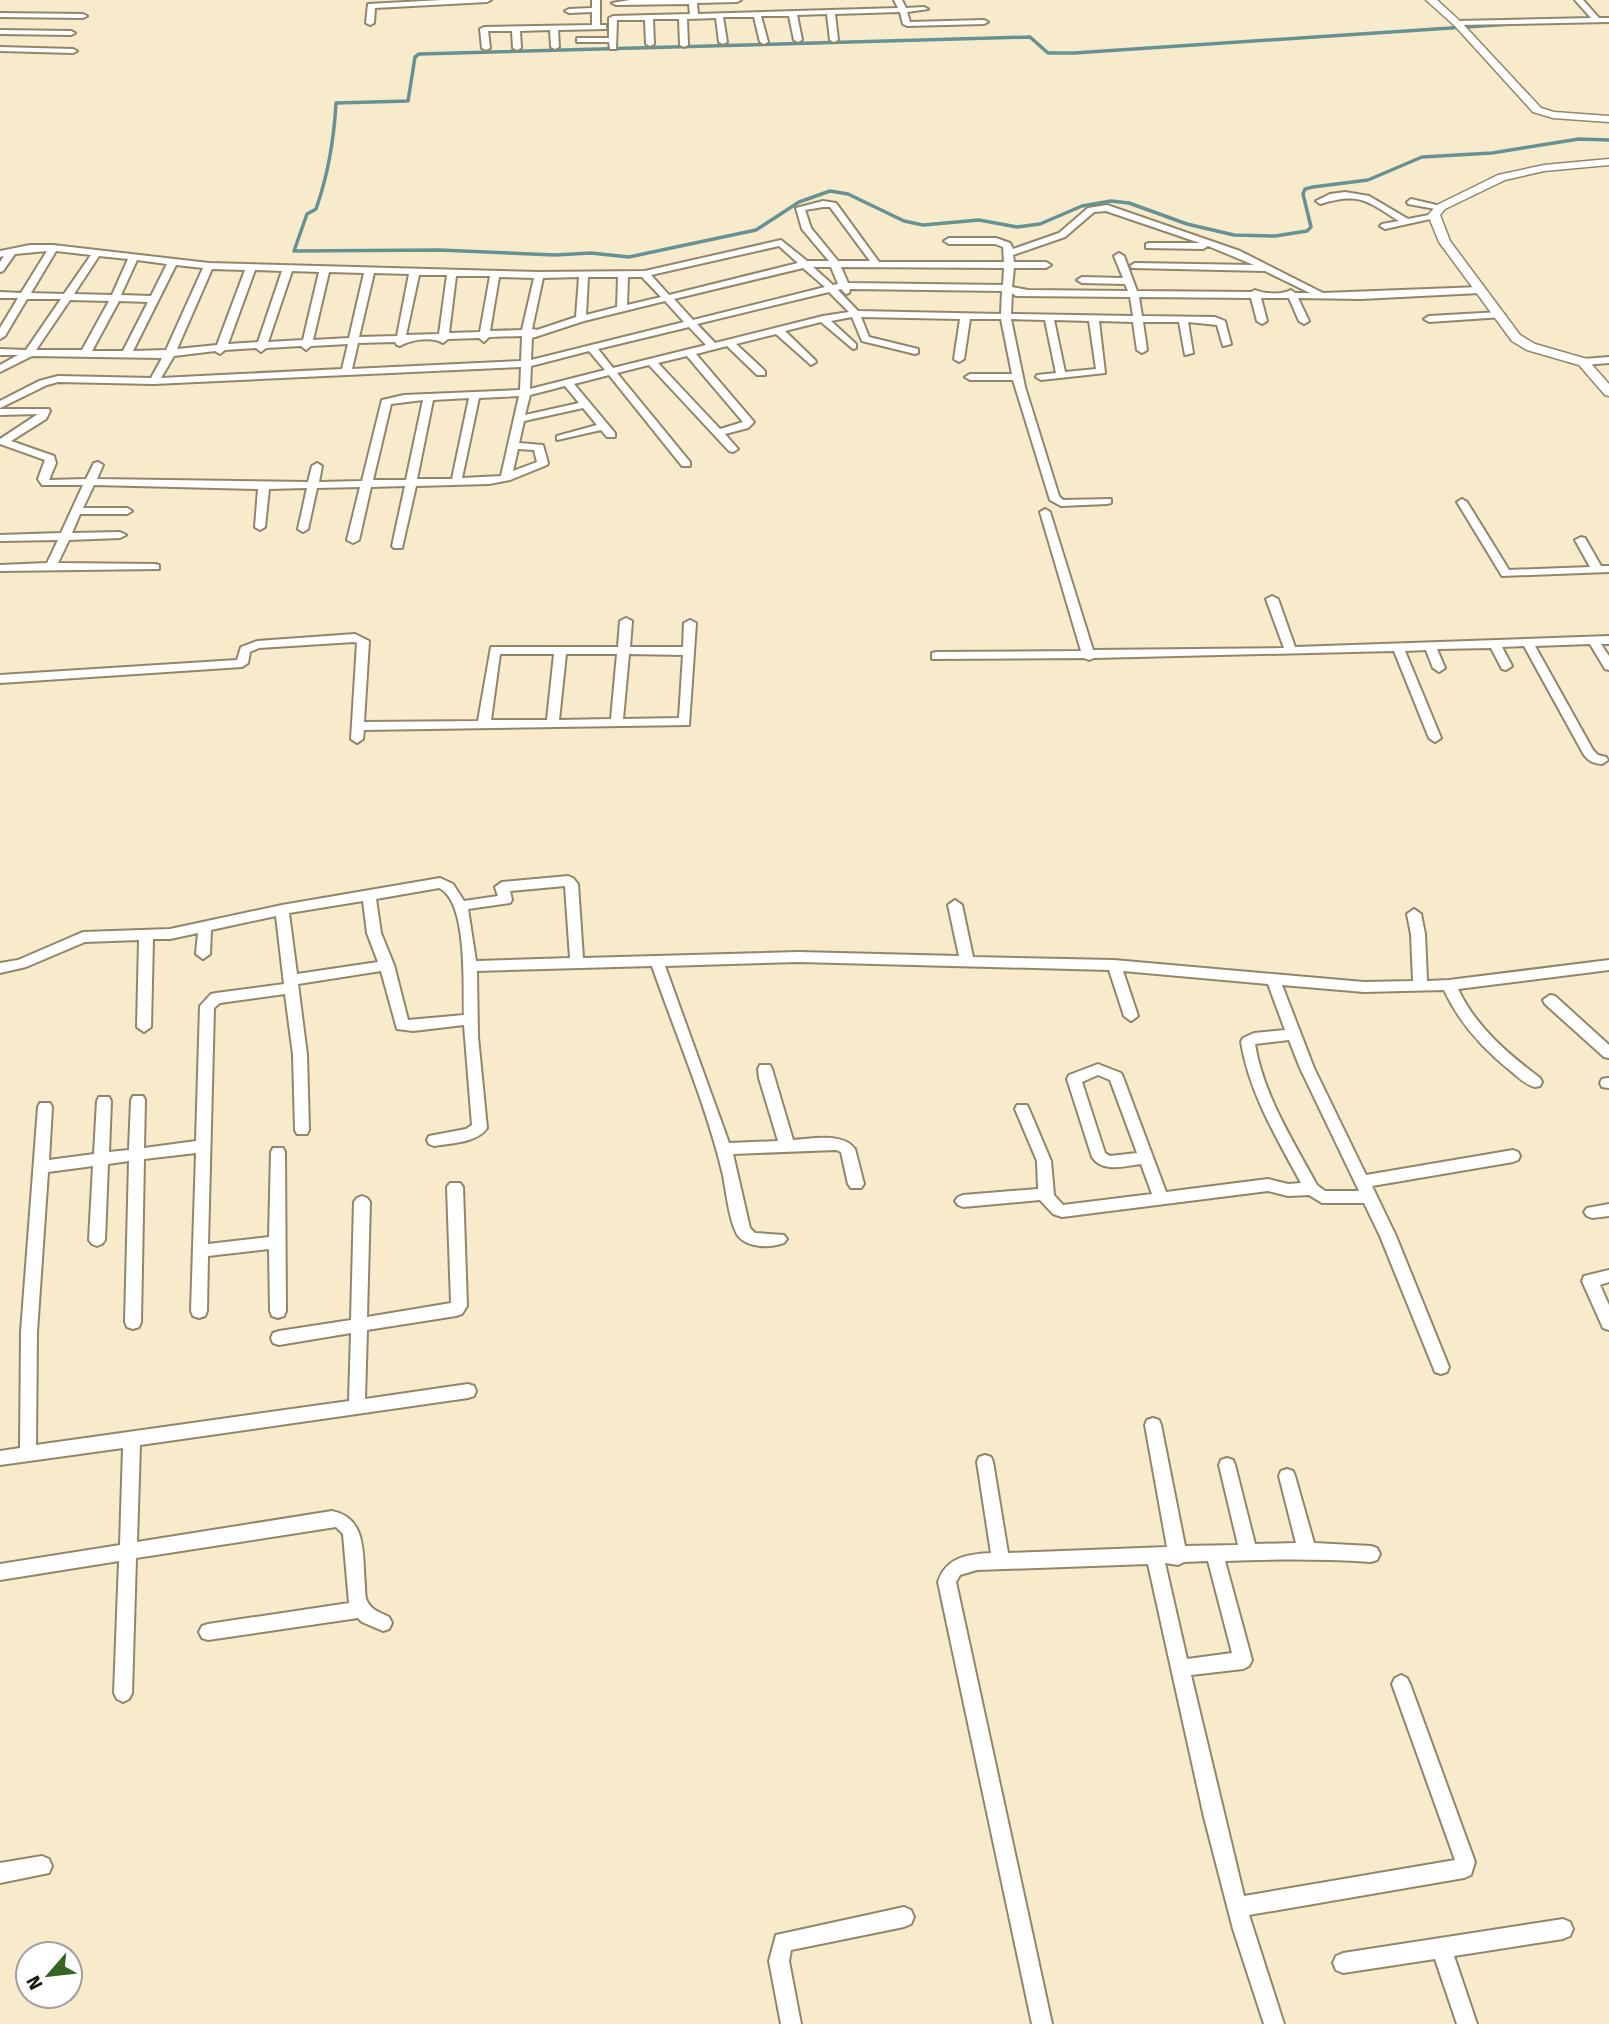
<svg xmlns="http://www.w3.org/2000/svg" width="1609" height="2024" font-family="'Fira Sans',sans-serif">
	<rect width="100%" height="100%" fill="#f8ebcc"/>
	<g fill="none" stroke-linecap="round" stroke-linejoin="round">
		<!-- stream -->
		<path stroke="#669296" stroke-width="3.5" d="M1511,24L1074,53H1048L1030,37L419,54L415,57L408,101L336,103C334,139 328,175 316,209L307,214L294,251L439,250L555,255L591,253L629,257L756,230L799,202L830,191L848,194L904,221L923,225L979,220L1017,227L1040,224L1082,206L1111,201L1129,203L1187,224L1234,235L1275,236L1307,231L1311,227L1303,194L1305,189L1313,187L1368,180L1422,157L1492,153L1579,139L1609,140"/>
		<!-- minor casing -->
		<g stroke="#92866a" stroke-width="4">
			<path id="minor" d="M442,0H491L487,2L375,8L374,23L370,25L366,23L368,4Z
				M592,0H600V25H606V29L558,30L559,47L555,49L551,47L550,30L520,31L521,48L517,50L513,48L512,31H488L490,48L486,50L482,48L480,29L484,27L592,25V12L569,13L565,11L569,9L592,8Z
				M630,0H741L737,2L697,3L698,14L898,8L894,0H902L906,8L924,7L928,9L907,12L910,22L984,20L988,22L984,24L907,26L903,24L900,12L835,14L838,40L834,42L830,40L827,14L797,15L802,40L798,42L794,40L789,16H761L768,42L764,44L760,42L754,17H723L727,42L723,44L719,42L716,18L687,19L688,45L684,47L680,45L679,19H653L654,44L650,46L646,44L645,20H617L616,49H610L609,42H577V38H609V18L613,16L690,14L689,4L616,5L612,3Z
				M1575,0H1583L1599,18H1609V22L1457,25L1453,23L1457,21L1591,18Z
				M0,13L83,14L87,16L83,18L0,17Z
				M0,30L71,31L75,33L71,35L0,34Z
				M0,47L73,49L77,51L73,53L0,51Z
				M1345,192L1369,196L1408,219L1434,214L1439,217L1385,229L1380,226L1382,224L1399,221C1366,200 1359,192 1320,204L1316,201L1330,194Z
				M1411,199L1445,207L1441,210L1408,204L1407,202Z
				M823,201L836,203L879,262H1004L1003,247L995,244H949L944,241L949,238H996L1010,243L1013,249L1059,233L1088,208L1107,205L1240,251L1323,293L1480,287L1485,290L1480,293L1361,299L1298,298L1309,321L1304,324L1299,321L1289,298H1261L1267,321L1262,324L1257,321L1251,298L1139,297L1142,316L1215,317L1225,321L1231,344L1223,346L1217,325L1188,322L1193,353L1185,355L1179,322H1143L1147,350L1142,353L1137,350L1133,322L1099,321L1105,373L1041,380L1036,377L1037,375L1056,373L1045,320L1011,319L1025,387L1059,496L1063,500L1111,499V503L1107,504L1061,506L1050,500L1013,380H970L965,377L970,374H1012L1001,319H970L964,359L959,362L954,359L960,319L861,317L869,337L918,349V353L915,354L862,341L852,317L831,321L856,344V348L853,349L821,322L785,331L815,360L816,362L811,365L776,334L736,344L765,371V375H757L727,346L696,354L754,422L748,428L725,434L738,449L733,452L729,451L649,365L617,373L690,462V466H682L609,375L574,384L615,433V437H607L601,430L557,440V436L597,425L583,408L524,421L519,443L543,445L548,463L547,465L510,480L489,484L416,486L402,548H394L392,546L405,486L371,487L359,540L353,543L347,540L360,487L317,488L308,529L303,532L298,529L307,488L269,489L265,527L260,530L255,527L258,489L94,485L83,508H127L132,511L127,514H80L72,533L120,532L126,535L120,538L69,540L58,563L155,564L159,565V569L0,571V565L47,563L58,540L0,541V535L61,533L83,485H42L38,479L45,460L0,444V439L38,414L0,415V409H49L50,411L46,419L11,441L54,456L56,463L49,480L86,479L94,463L98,462L103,465L97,479L308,482L312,466L317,463L322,466L319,482L362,481L382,400L404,395L520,390L521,367L154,384L58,382L47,385L0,408V401L39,381L58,376L151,378L162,358L32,356L0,372V365L18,355H0V349L26,350L61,299H27L5,336L0,339V328L18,298H0V292L21,293L47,251L15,254L3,271L0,272V262L4,256L0,257V251L30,245H53L209,263L539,272L645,271L781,240L807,261H829L802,229L796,208ZM823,207H830L870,261H838L811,228L805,210ZM1106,211L1200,243H1149L1146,244V248L1203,249L1208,246L1254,265L1135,263L1130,266L1132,268L1265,271L1310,293H1295L1291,290C1283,295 1264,294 1255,290L1251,292L1137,291L1124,256L1119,253L1114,256L1123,278L1082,277L1077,280L1082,283L1125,284L1128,291L1028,290L1012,287L1014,268H1046L1051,265L1046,262H1014L1013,255L1065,237L1094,212ZM779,246L798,263L669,295L651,275ZM56,251L91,255L64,294L31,293ZM99,256L128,259L112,295L74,294ZM137,260L167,264L151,296L121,295ZM176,265L203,268L166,350L133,351ZM813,267H831L838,284L833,285ZM841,267L1004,268L1003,285L848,283ZM803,268L825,287L693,320L674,299ZM212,269L245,270L217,345L177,349ZM255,270L282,271L258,342L228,344ZM292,271L319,272L303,340L268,342ZM329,272L364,273L349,338L313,340ZM374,273L409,274L397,336L359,337ZM419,275H447L439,334L406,335ZM456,276H490L480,332L449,333ZM499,277L534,278L522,330L490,331ZM579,277L576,317L537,330L532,329L543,278ZM588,277H618L617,307L586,315ZM628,277H642L661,297L627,305ZM841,289L846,294L849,293L850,289L1002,291L1001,314L858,311L838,290ZM829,292L849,312L823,316L715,343L697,324ZM1012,293L1016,296L1130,297L1133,316L1011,314ZM70,300L109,301L82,350H36ZM119,301L148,302L123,351H92ZM665,301L684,322L531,360L532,338L584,321ZM1054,320L1089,321L1096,369L1065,372ZM689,327L706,345L613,368L598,349ZM522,336L521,361L352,369L358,343L395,342L397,345L400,346C410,340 431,336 443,343L448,339L479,338L484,342L489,337ZM348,344L342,369L161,378L174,356L215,351L220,354L225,350L256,348L261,352L266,348L301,346L306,350L311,346ZM589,351L605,370L530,389L531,366ZM687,356L743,422L720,429L658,363ZM565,386L579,403L525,415L530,395ZM519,396L501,476L462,478L479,398ZM469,398L452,479H417L433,400ZM423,400L406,480H373L391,404ZM518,449L534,450L537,462L513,471Z
				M1500,312L1505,315L1503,317L1429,322L1424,319L1429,316Z
				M1609,357V363L1583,365L1578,362L1583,359Z
				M1462,499L1467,502L1509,570L1590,567L1575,540L1581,537L1585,538L1601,566H1609V572L1502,576L1457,502Z
				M1045,509L1050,512L1093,650L1284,648L1266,599L1272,596L1278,599L1295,647L1609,636V644H1601L1609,656V670L1605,669L1590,644L1535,646L1593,750L1598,755L1606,757L1608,760L1602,764C1593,763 1590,762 1584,755L1524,646L1502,647L1512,666L1506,670L1502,669L1491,648L1437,649L1445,668L1439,672L1433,668L1426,650L1405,651L1441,738L1435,742L1429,738L1394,651L1094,658L1089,660L1084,658L932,659V653L936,652L1081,651L1040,512Z
				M626,618L632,621L630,647H683L684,623L690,620L696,623L689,725L364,730L363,739L357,743L351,739L357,643L354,642L259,648L250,652L248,663L242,667L0,683V675L237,660L241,647L257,641L355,634L369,641L364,722L478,721L491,647H618L620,621ZM500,654H554L547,720H491ZM566,654H617L611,719L559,720ZM629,654L683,655L679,718L623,719Z
				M568,876L573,878L578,884L583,958L799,952L959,956L948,905L955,900L962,905L973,957L1114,960L1364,982L1413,981L1411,934L1407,914L1414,909L1421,914L1425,934L1427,981L1449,980L1609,960V970L1458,989C1476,1027 1507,1053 1540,1078L1542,1082L1540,1086L1535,1087C1526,1085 1519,1078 1512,1072C1483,1049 1460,1024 1444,990L1364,992L1282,985L1314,1068L1366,1175L1513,1150L1518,1152L1520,1156L1518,1160L1513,1162L1372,1186L1396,1236L1449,1367L1447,1372L1441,1374L1435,1372L1433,1367L1380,1236L1364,1203H1322L1309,1195L1288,1196L1268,1191L1062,1217L1053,1214L1040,1200L963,1207L958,1205L955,1201L958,1197L963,1195L1038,1189L1037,1161L1015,1109L1017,1105H1027L1029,1109L1051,1161L1054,1195L1063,1205L1152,1194L1141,1164C1124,1166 1103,1173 1092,1157L1067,1079L1069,1075L1098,1064L1121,1073L1123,1077L1166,1192L1268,1179L1288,1184L1301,1183C1277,1139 1249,1092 1241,1042L1243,1038L1254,1033L1285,1030L1268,984L1123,971L1138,1016L1131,1021L1124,1016L1109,970L799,962L665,966L729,1143L778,1141L759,1078L758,1069L760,1065H770L772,1069L793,1140C812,1139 843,1132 855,1149L864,1184L861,1188H851L848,1184L841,1152L836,1150L733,1154L750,1228L755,1233L784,1235L787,1239L784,1243C771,1248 749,1248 739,1237C730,1226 726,1191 723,1175C706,1104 676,1035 652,966L477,971L478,1037L487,1128C477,1143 451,1143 434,1146L429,1144L427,1140L429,1136L466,1129L472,1125L464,1025L413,1031L397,1029L381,971L298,984L307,1055L309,1130L307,1134H297L295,1130L293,1055L285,994L220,1003L214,1008L208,1244L269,1237L271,1152L273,1148H283L285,1152L286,1311L284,1316L278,1318L272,1316L270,1311L269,1249L208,1256L207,1311L205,1316L199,1318L193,1316L191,1311L196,1153L144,1159L141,1322L139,1327L133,1329L127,1327L125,1322L129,1161L108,1164L105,1240L102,1244L97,1246L92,1244L89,1240L93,1166L48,1172L37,1332L36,1445L349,1401L351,1333L279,1345L273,1343L271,1338L273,1333L279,1331L351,1320L354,1202L357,1198L362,1196L367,1198L370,1202L367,1317L451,1303L447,1187L450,1183H460L463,1187L467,1306L462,1314L456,1316L367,1330L365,1399L468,1384L474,1386L476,1391L474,1396L468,1398L140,1445L137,1542L332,1511C368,1518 362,1556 365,1585C365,1589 365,1597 367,1601C371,1610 381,1613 389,1617L392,1623L389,1629L383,1631L362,1622L358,1618L208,1640L202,1638L199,1632L202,1626L208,1624L349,1603L343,1534L336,1527L136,1558L132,1693L129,1699L123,1702L117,1699L114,1693L119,1561L0,1580V1564L120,1545L123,1448L0,1465V1451L20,1448L21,1332L38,1107L40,1103H50L52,1107L49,1160L94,1154L97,1101L99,1097H109L111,1101L109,1152L129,1150L131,1100L133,1096H143L145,1100L144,1148L196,1141L200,1006L211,994L216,993L284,984L276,916L211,930L210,954L203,959L196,954L198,933L170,939H153L151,1027L144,1032L137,1027L139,940L85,942L26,967L0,973V963L18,960L83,932L170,929L282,905L440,878L453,884L464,901L498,896L495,887L502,882ZM565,886L570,958L476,961L468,909L510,903L512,900L510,891ZM439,888C468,901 463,986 464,1015L408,1020L394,965L381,933L376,899ZM363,901L367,933L378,962L297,974L289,913ZM1289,1040L1300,1068L1359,1191H1325L1317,1185C1293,1141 1263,1094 1255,1044ZM1098,1075L1110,1080L1137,1153L1110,1156L1105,1153L1082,1082Z
				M1550,995L1555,996L1609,1045V1058L1604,1057L1545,1004L1543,1000Z
				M1607,1078H1609V1088L1602,1087L1600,1083L1602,1079Z
				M1609,1204V1216L1592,1218L1587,1216L1584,1212L1587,1208Z
				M1609,1270V1282L1600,1285L1609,1305V1330L1603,1328L1582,1281L1584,1276Z
				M1153,1418L1159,1420L1161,1425L1185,1546L1238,1545L1219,1465L1221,1460L1227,1458L1233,1460L1235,1465L1255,1544L1296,1543L1279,1476L1281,1471L1287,1469L1293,1471L1295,1476L1314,1543L1371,1546L1377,1548L1380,1554L1377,1560L1371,1562C1322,1559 1273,1559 1225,1561L1252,1660L1249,1666L1243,1669L1191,1675L1244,1896L1455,1860L1392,1684L1395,1678L1401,1675L1407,1678L1410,1684L1475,1862L1471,1875L1464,1878L1249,1915L1284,2024H1264L1233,1929L1204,1817L1148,1564L977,1570L960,1575L956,1582L1052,2024H1032L938,1582C946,1557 968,1554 991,1553L977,1462L979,1457L985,1455L991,1457L993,1462L1008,1553L1167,1547L1145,1425L1147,1420ZM1208,1561L1232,1653L1187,1659L1165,1563L1178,1565L1184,1562Z
				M42,1856L49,1859L52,1866L49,1873L0,1883V1863Z
				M904,1907L911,1910L914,1917L911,1924L904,1927L791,1950L789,1961L801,2024H781L769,1961L776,1935Z
				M1563,1919L1570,1922L1573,1929L1570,1936L1563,1939L1454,1956L1477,2024H1457L1435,1959L1343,1973L1336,1970L1333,1963L1336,1956L1343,1953Z"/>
		</g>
		<!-- tertiary casing -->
		<g stroke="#92866a" stroke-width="3">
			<path id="tertiary" d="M1426,0H1437L1461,22L1541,108L1554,112L1609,116V122L1553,118L1533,112L1455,26Z
				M1609,159V165L1544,171L1505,180L1445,209L1440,215L1450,241L1520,335L1535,344L1587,359L1609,384V396L1605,395L1579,365L1527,350L1512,341L1439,242L1428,215L1437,205L1498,175L1544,165Z"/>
		</g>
		<!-- minor -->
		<use href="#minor" fill="#fff" fill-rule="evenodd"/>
		<!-- tertiary -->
		<use href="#tertiary" fill="#fff" fill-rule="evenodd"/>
	</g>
	<!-- north arrow -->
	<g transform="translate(49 1975) rotate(242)"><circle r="33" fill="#ffffff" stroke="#a1a09c" stroke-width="2"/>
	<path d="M0-5L12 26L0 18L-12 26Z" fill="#376422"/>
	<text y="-10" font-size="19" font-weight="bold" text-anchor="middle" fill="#151107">N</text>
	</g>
</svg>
